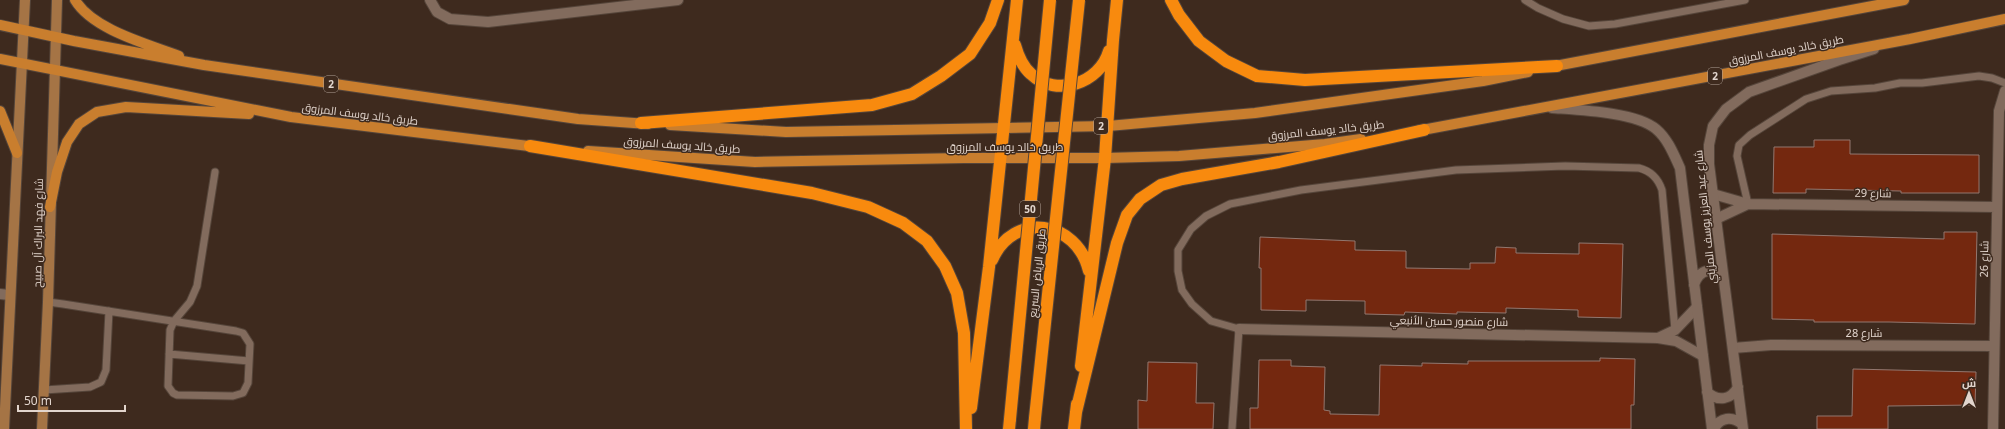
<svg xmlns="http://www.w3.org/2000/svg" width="2005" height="429" font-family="'Noto Sans',Cairo,sans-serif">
	<rect width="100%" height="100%" fill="#3e2a1e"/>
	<!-- building -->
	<path fill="#74280f" stroke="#92776f" d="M1814,140H1850V154L1979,155V193H1901V191L1806,189V193H1773L1774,147H1814Z
		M1944,232H1977L1975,324L1889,322H1814V320L1772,319V234L1944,239Z
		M1260,237L1355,241V250L1406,251V268L1470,269V263H1495L1496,247L1516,248V253L1579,254V243L1623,244L1621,318L1578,317V310L1506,308V313L1457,312V314L1405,312L1404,315L1365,314V301L1306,300V311L1261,310V268H1259Z
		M1600,358L1635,359L1634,405H1631V429H1250V408H1258L1259,360H1291V366L1325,367L1324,410L1330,411V414L1379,415L1380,365L1422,366V363L1468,364V361H1600Z
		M1148,362L1197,363L1196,403H1214L1213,429H1138V400L1147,401Z
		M1853,369L1976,372L1975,405L1888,406V429H1817V416H1852Z"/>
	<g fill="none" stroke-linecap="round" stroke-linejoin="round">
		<!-- service casing -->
		<g stroke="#55453a" stroke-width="9">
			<path id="service" d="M1525,0L1538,8L1563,19L1589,26L1615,24L1745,0
				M1748,204L1737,156L1739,145L1750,135L1806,99L1831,91L1875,88L1900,83H1922L1979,76L1992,78L2005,83
				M48,302L63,304L236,331L243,333L250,344L248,383L243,393L233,396L177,395L173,393L168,386L170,330L174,321L190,302L197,286L215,172
				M169,354L249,361
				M44,390L90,387L101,382L106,370L109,311
				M1232,429L1239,329L1211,321L1192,304L1182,290L1178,271V250L1191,229L1206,216L1230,204L1301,190L1456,170L1565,166L1639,168C1651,171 1658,178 1662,190L1675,330"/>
		</g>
		<!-- minor casing -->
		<g stroke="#55453a" stroke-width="12">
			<path id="minor" d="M430,0L437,12L450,19L488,22L678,0
				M1713,194L1748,204L1997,207
				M1716,219L1748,204
				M0,294L9,295
				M1239,329L1658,338L1676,341L1703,356
				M1658,338L1675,330L1697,307
				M1733,348L1771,345L1994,346
				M1993,429L1999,111L2005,91"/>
		</g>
		<!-- tertiary casing -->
		<g stroke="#55453a" stroke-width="12">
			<path id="tertiary" d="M1552,108C1579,110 1636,112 1656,129C1668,139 1674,155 1680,168L1712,429
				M1694,285C1699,269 1715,265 1723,280
				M1707,392C1718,402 1731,400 1738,387
				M1714,429C1720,417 1732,416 1742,424
				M1743,429L1709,164V145L1713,126L1726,109L1749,92L1839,60L1874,49"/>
		</g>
		<!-- secondary casing -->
		<g stroke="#55453a" stroke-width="12">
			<path id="secondary" d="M4,429L25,0
				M42,429L48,302L57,0"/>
		</g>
		<!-- primary casing -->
		<g stroke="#55453a" stroke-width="12">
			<path id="primary" d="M75,0C93,30 148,44 179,56
				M0,25L74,41L204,65L578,119L648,124
				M0,59L291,117L537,147
				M1550,67L1904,0
				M0,111L17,153
				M670,125L786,132L1108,126L1255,113L1483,81L1528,72
				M1417,131L1910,39L2005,19
				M588,151L755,162L964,158H1105L1179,156L1325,144L1361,139
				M50,207L57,172L67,142L79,124L97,112L126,107L249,114"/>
		</g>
		<!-- motorway casing -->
		<g stroke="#55453a" stroke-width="14">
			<path id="motorway" d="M1171,0L1179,15L1199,41L1226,61L1257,76L1305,80L1557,66
				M1015,45C1018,56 1022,66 1031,74C1056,98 1100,83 1109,51
				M641,123L872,105L912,94L941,76L970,54L990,23L998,0
				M530,146L812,193L868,207L903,223L927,241L945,266L957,293L964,333L966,429
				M992,260C1013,211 1077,220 1089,271
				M1081,366L1105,158L1113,40L1117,0
				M971,408L989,267L1017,0
				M1076,412L1117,243L1127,215L1140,199L1161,185L1182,179L1279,162L1424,130
				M1009,429L1010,419
				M1034,429L1035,418
				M1074,429L1077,404"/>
		</g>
		<!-- service -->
		<use href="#service" stroke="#826b5d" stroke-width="7"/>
		<!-- minor -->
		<use href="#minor" stroke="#826b5d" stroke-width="10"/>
		<!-- tertiary -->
		<use href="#tertiary" stroke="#826b5d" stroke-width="10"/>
		<!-- secondary -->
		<use href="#secondary" stroke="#a57445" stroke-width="10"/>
		<!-- primary -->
		<use href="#primary" stroke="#c97e2e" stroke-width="10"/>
		<!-- motorway -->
		<use href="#motorway" stroke="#f88a0e" stroke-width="12"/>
		<!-- motorway-bridge casing -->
		<g stroke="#55453a" stroke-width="14" stroke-linecap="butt">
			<path id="motorway-bridge" d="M1035,418L1079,0
				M1010,419L1050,0"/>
		</g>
		<!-- motorway-bridge -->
		<use href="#motorway-bridge" stroke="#f88a0e" stroke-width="12"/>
	</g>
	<g text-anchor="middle" stroke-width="3" stroke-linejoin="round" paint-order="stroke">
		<!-- shield labels -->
		<g fill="#3e2a1e" stroke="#b1a298" stroke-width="1">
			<rect x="1708" y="68" width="14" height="16" rx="3"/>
			<rect x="324" y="76" width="14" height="16" rx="3"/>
			<rect x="1094" y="118" width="14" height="16" rx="3"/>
			<rect x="1020" y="201" width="20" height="16" rx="3"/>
		</g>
		<g font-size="10" font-weight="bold" fill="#e2d5cd">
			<text x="1715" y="80">2</text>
			<text x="331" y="88">2</text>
			<text x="1101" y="130">2</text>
			<text x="1030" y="213">50</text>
		</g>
		<!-- street labels -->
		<g font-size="11" fill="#e2d5cd" stroke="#3e2a1e">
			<text transform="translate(1786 50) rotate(-11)" y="4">طريق خالد يوسف المرزوق</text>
			<text transform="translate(360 114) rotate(7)" y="4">طريق خالد يوسف المرزوق</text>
			<text transform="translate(1326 130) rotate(-6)" y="4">طريق خالد يوسف المرزوق</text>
			<text transform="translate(682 145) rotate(4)" y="4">طريق خالد يوسف المرزوق</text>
			<text x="1005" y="151">طريق خالد يوسف المرزوق</text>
			<text transform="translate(1873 193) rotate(1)" y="4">شارع 29</text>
			<text transform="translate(1705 217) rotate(-96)" y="4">شارع عبد العزيز يوسف المزيني</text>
			<text transform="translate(38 233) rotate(-89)" y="4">شارع فهد البراك آل صبيح</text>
			<text transform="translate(1984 259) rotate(-89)" y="4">شارع 26</text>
			<text transform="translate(1037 273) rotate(-84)" y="4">طريق الرياض السريع</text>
			<text transform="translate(1449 321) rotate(1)" y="4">شارع منصور حسين الأنبعي</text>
			<text x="1864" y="337">شارع 28</text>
		</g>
	</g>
	<!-- north arrow -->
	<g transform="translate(1969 393)" stroke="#3e2a1e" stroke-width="3" paint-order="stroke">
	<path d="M0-3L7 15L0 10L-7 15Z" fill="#e2d5cd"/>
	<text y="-6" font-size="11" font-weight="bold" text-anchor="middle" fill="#e2d5cd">ش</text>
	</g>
	<!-- scale -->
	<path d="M18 405v6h107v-6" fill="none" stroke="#e2d5cd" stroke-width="2"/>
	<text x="24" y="405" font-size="12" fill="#e2d5cd" stroke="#3e2a1e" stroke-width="3" paint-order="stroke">50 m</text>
</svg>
